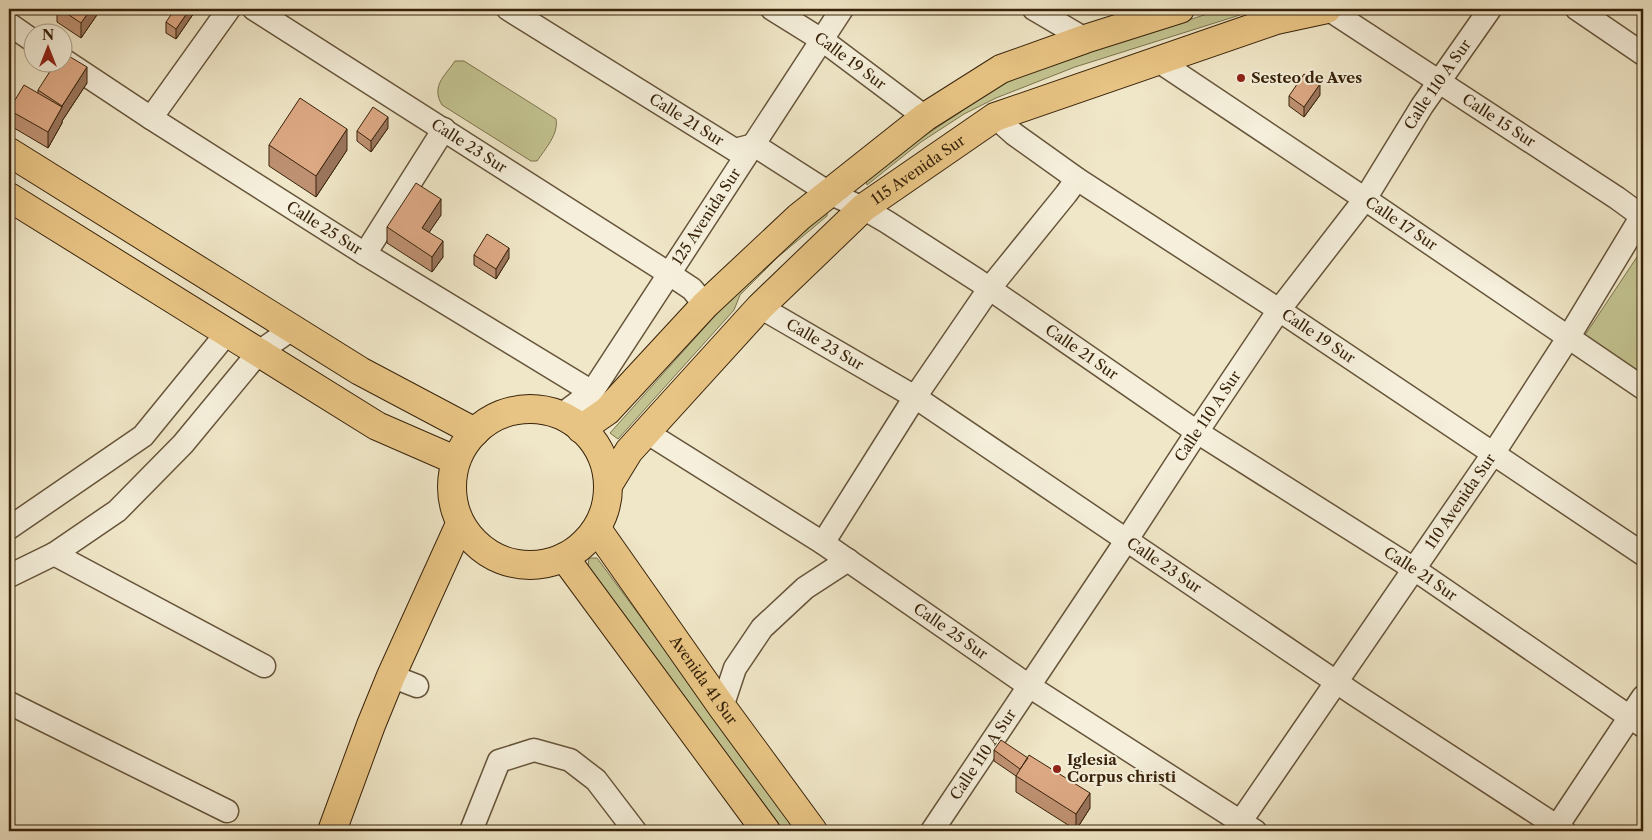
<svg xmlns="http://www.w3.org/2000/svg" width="1652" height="840" font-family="'Libre Caslon Text',serif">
	<rect width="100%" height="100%" fill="#f0e7c8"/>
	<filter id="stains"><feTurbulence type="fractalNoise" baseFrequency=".004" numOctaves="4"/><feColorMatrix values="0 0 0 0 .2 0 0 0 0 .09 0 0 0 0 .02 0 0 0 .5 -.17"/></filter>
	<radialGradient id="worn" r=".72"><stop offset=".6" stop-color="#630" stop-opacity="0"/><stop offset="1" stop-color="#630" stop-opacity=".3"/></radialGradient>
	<!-- green -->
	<path fill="#c2c390" stroke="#7d734d" d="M1223,9H1243L1240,15L1075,67L996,98L964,114L921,142L867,185L866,179L915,142L962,111L982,93L1010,80L1069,58Z
		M455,61H464L556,119C559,134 545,149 537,161H531L442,105C431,86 444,77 455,61Z
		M827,212V216L778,257L740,295L734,310L618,439L610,433L730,299L823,213Z
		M1643,248V374L1585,335Z
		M589,558H597L799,831H784L588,566Z"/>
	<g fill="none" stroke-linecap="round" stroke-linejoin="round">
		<!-- minor casing -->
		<g stroke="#66543a" stroke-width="25">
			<g id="minor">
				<path id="s1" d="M254,9L668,273L692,289L705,305"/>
				<path id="s2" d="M508,9L735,150L754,145L829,193L863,208L887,222L977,280L1197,432L1414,569L1643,726"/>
				<path id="s3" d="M772,9L825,42L925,117"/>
				<path d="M1034,9L1085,39"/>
				<path id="s4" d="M1328,9L1617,198L1643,217"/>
				<path d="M1577,9L1643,54"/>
				<path d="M9,24L32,40"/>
				<path id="s5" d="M62,59L151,118L365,254L592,392"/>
				<path id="s6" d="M1157,60L1365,199L1643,388"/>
				<path id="s7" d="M995,117L1014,134L1077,179L1279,310L1643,554"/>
				<path d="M151,118L229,9"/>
				<path d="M365,254L444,129"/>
				<path id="s8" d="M760,307L915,397L1354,694L1564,831"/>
				<path id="s9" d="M561,415L592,392L842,9"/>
				<path id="s10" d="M646,432L823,543L1029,686L1255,831"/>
				<path d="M9,528L143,436L227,333"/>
				<path d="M823,543L915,397L989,289L1066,194L1077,179"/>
				<path d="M54,554L264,666"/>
				<path d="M9,576L54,554L117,511L183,444L259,352L292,329"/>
				<path d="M391,676L417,686"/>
				<path d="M9,703L227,811"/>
				<path d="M722,707L735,668L762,628L805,588L848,560"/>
				<path d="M471,831L499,761L534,750L570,760L596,780L635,831"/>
				<path id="s11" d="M932,831L1126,541L1197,432L1279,310L1365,199L1422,106L1490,9"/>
				<path id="s12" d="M1234,831L1493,454L1568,338L1643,214"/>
				<path d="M1554,831L1643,697"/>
			</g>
		</g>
		<!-- major casing -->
		<g stroke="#38230a" stroke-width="30">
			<g id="major">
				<path d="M9,152L360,371L475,432"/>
				<path d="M9,197L377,426L455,460"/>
				<circle cx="530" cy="487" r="78"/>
				<path d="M581,429L607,411L705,305L799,217L925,117L1001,69L1085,39L1180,9"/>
				<path id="s13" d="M610,482L629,451L760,307L863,208L995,117L1276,20L1327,9"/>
				<path id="s14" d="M597,529L722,707L813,831"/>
				<path d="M564,557L766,831"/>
				<path d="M332,831L371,725L391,676L460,524"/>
			</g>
		</g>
		<!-- minor -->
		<use href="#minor" stroke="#f5efdb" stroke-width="22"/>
		<!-- major -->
		<use href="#major" stroke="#e8c484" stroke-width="28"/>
	</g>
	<!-- wall -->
	<path fill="#be9172" stroke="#38230a" d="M57,9H101L81,38L57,22Z
		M196,9V10L176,39L166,33V22Z
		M87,83L62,121V123L48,148L9,125V110L38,93V90Z
		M1320,95L1304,117L1289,106V96Z
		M388,128L371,152L357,141V131Z
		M269,145L347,150L316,197L269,166Z
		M441,215L429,232L443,257L432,272L387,243V227Z
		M474,255L509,258L496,279L474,265Z
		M994,750L1090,808L1076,830L1016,792V776L994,761Z"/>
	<!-- shaded-wall -->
	<path fill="#9b765d" stroke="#38230a" d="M91,9H101L81,38V23Z
		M190,9H196V10L176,39V29Z
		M87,67V83L62,121V123L48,148V132L62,107V106Z
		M1320,84V95L1304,117V107Z
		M388,117V128L371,152V141Z
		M347,129V150L316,197V176Z
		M441,199V215L422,243V228Z
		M443,241V257L432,272V257Z
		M509,248V258L496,279V269Z
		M1090,793V808L1076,830V814Z"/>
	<!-- building -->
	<path fill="#dda985" stroke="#38230a" d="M60,9H91L81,23Z
		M175,9H190L176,29L166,22Z
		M62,52L87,67L62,106L38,90L56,62H62Z
		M1304,74L1320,84L1304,107L1289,96Z
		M24,85L62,107L48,132L9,110Z
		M300,98L347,129L316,176L269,145Z
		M373,107L388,117L371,141L357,131Z
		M416,183L441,199L422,228L443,241L432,257L387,227Z
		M487,234L509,248L496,269L474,255Z
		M1001,740L1028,758L1020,769L994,750Z
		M1029,755L1090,793L1076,814L1016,776Z"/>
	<!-- markers -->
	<g fill="#8f2418" stroke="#f5efdb" stroke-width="2">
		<circle cx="1241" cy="78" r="5"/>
		<circle cx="1057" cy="769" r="5"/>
	</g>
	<g text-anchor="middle" stroke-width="4" stroke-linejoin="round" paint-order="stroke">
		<!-- street labels -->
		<g font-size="15" fill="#38230a" stroke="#f5efdb">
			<text dy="5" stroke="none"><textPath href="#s3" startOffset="94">Calle 19 Sur</textPath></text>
			<text dy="5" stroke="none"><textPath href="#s11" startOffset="902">Calle 110 A Sur</textPath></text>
			<text dy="5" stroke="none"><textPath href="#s2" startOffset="210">Calle 21 Sur</textPath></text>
			<text dy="5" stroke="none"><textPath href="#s4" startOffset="204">Calle 15 Sur</textPath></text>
			<text dy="5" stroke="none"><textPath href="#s1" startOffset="255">Calle 23 Sur</textPath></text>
			<text dy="5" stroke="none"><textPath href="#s13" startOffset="441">115 Avenida Sur</textPath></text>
			<text dy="5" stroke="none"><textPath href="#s9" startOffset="248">125 Avenida Sur</textPath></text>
			<text dy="5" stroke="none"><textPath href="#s6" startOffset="294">Calle 17 Sur</textPath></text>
			<text dy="5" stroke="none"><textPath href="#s5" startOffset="312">Calle 25 Sur</textPath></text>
			<text dy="5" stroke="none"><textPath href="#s7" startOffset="391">Calle 19 Sur</textPath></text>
			<text dy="5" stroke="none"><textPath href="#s8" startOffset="75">Calle 23 Sur</textPath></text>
			<text dy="5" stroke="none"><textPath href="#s2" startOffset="675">Calle 21 Sur</textPath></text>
			<text dy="5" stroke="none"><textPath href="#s11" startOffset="498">Calle 110 A Sur</textPath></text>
			<text dy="5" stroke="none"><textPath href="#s12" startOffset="400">110 Avenida Sur</textPath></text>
			<text dy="5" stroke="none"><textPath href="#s8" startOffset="480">Calle 23 Sur</textPath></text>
			<text dy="5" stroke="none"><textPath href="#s2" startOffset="1080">Calle 21 Sur</textPath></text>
			<text dy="5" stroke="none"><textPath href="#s10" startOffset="364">Calle 25 Sur</textPath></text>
			<text dy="5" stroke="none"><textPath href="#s14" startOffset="185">Avenida 41 Sur</textPath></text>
			<text dy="5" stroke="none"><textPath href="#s11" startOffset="92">Calle 110 A Sur</textPath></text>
		</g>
		<!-- poi labels -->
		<g font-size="15" font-weight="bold" fill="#38230a" stroke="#f5efdb" text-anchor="start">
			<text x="1251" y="83">Sesteo de Aves</text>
			<text x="1067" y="765">Iglesia<tspan x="1067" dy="17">Corpus christi</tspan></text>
		</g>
	</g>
	<!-- margin -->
	<rect width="1652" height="840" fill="none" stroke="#f0e7c8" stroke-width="30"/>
	<rect x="10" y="10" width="1632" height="820" fill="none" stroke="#38230a" stroke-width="2.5"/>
	<rect x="15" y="15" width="1622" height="810" fill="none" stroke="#38230a"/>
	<!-- north arrow -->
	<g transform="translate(48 48)"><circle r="24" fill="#f5efdb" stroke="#a99d87"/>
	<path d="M0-4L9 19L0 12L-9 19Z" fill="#8f2418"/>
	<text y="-8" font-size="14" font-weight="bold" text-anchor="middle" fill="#38230a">N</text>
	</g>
	<rect width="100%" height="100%" filter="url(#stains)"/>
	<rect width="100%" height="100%" fill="url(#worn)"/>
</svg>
